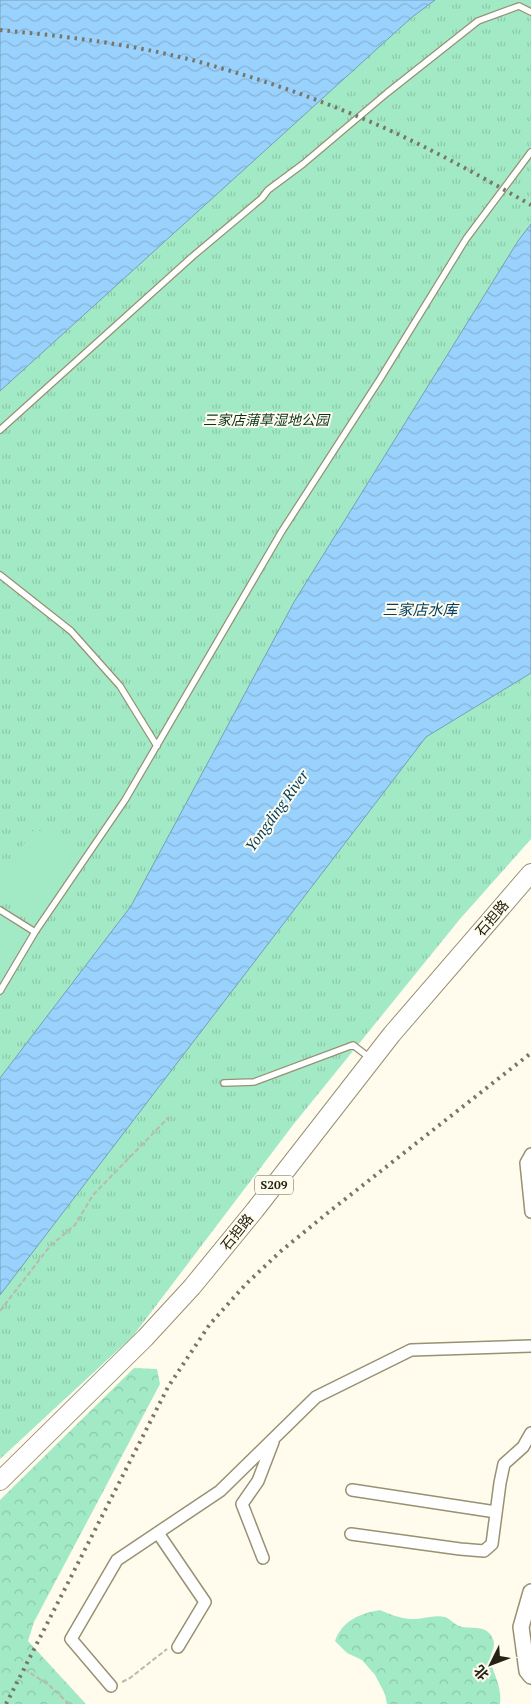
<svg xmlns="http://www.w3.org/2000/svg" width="531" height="1704" font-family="'PT Serif','Noto Sans SC',serif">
	<defs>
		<pattern id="grass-tufts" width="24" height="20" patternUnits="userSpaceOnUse" patternTransform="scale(1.25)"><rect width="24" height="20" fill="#a2eac5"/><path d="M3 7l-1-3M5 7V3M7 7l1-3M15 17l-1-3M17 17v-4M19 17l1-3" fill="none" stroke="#8bc8a8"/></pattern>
		<pattern id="forest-crowns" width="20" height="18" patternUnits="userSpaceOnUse" patternTransform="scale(1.25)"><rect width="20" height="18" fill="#a2eac5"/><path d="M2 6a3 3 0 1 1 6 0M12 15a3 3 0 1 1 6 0" fill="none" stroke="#8bc8a8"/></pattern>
		<pattern id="water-waves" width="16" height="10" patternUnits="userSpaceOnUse" patternTransform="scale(1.25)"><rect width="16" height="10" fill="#9ad2fe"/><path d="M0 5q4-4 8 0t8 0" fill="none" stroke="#85b4d9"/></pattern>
	</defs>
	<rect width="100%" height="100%" fill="#fffcee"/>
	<!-- grass -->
	<path fill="url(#grass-tufts)" d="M0,0H531V839L460,919L293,1125L133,1336L0,1459Z"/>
	<!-- forest -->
	<path fill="url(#forest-crowns)" d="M134,1368L157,1369L160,1384L34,1622L28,1641L86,1704H0V1500Z
		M380,1610C389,1614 399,1618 410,1619C421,1620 433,1614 445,1617C449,1618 453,1623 457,1625C469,1631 485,1623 492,1637C498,1648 488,1653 491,1663C495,1677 502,1688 500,1704H387L385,1694L375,1675L362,1660L347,1653L335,1641C343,1620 359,1614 380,1610Z"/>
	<!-- garden -->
	<path fill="#a2eac5" d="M35,828L80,858L38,921L0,895V879Z
		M0,913L31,933L10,966L0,960Z"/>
	<!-- water -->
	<path fill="url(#water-waves)" stroke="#779eb8" d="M0,0H435L411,18L0,391Z
		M531,224V673L426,737L0,1295V1078L131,906L294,602L518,241Z"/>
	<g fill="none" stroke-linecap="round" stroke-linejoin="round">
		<!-- lane casing -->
		<g stroke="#989172" stroke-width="8">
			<path id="lane" d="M0,430L193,256L262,198L268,190L303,164L387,93L478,21L519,6L531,12
				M0,575L71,631L120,686L157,746
				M0,910L35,932
				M0,991L35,932L125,800L282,531L380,379L466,239L531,152
				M224,1083L254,1082L353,1045L370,1058"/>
		</g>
		<!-- street casing -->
		<g stroke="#989172" stroke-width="14">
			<path id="street" d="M531,1154L526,1163L531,1212
				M352,1490L496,1512
				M158,1533L205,1602L178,1647
				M351,1534L460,1549L484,1551L492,1544L500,1483L504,1464L523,1447L531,1433
				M263,1558L242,1504L258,1481L273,1442
				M111,1686L71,1639L117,1560L220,1491L316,1397L411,1350L531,1346"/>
		</g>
		<!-- secondary casing -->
		<g stroke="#989172" stroke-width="18">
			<path id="secondary" d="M531,1592L521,1627L527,1671L531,1676"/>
		</g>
		<!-- primary casing -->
		<g stroke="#989172" stroke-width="20">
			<path id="primary" d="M0,1481L145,1338L192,1287L255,1210L392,1034L531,873"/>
		</g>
		<!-- path -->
		<path stroke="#bcb9ab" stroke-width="2" stroke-dasharray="5 2.5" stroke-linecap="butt" d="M0,1311L50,1246L75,1225L93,1195L169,1117
			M24,1669L49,1685L69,1704
			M122,1682L130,1678L167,1649"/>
		<!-- lane -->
		<use href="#lane" stroke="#fff" stroke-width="5.5"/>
		<!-- street -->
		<use href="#street" stroke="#fff" stroke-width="11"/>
		<!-- secondary -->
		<use href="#secondary" stroke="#fff" stroke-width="15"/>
		<!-- primary -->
		<use href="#primary" stroke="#fff" stroke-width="18"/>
		<!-- rail -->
		<path stroke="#797669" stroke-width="4" stroke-dasharray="2.5 5" stroke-linecap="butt" d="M0,30C76,37 154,47 227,70C279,85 330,104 380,126C432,149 482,177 531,205
			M6,1704L168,1387L210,1324L246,1284L281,1251L330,1211L531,1053"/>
	</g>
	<g text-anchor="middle" stroke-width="4" stroke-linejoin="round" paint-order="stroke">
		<!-- shield labels -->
		<rect fill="#fffcee" stroke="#676457" stroke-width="1" x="255" y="1175.5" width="38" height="19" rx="4"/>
		<g font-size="12" font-weight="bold" fill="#262316">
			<text x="274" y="1189">S209</text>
		</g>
		<!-- park labels -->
		<g font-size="14" font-style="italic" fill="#0b3322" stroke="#fffcee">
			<text x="266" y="425">三家店蒲草湿地公园</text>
		</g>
		<!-- street labels -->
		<g font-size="14" fill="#262316" stroke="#fffcee">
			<text transform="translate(492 918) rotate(-49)" y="5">石担路</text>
			<text transform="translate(237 1232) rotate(-51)" y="5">石担路</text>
		</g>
		<!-- water labels -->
		<g font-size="15" font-style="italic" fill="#054062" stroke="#fffcee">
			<text x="420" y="615">三家店水库</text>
			<text transform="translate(277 811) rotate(-54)" y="5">Yongding River</text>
		</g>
	</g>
	<!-- north arrow -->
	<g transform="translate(491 1664) rotate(228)" stroke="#fffcee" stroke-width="4" paint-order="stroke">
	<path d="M0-4L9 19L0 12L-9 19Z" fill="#262316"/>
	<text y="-8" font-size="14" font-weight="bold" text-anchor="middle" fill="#262316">北</text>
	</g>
</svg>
